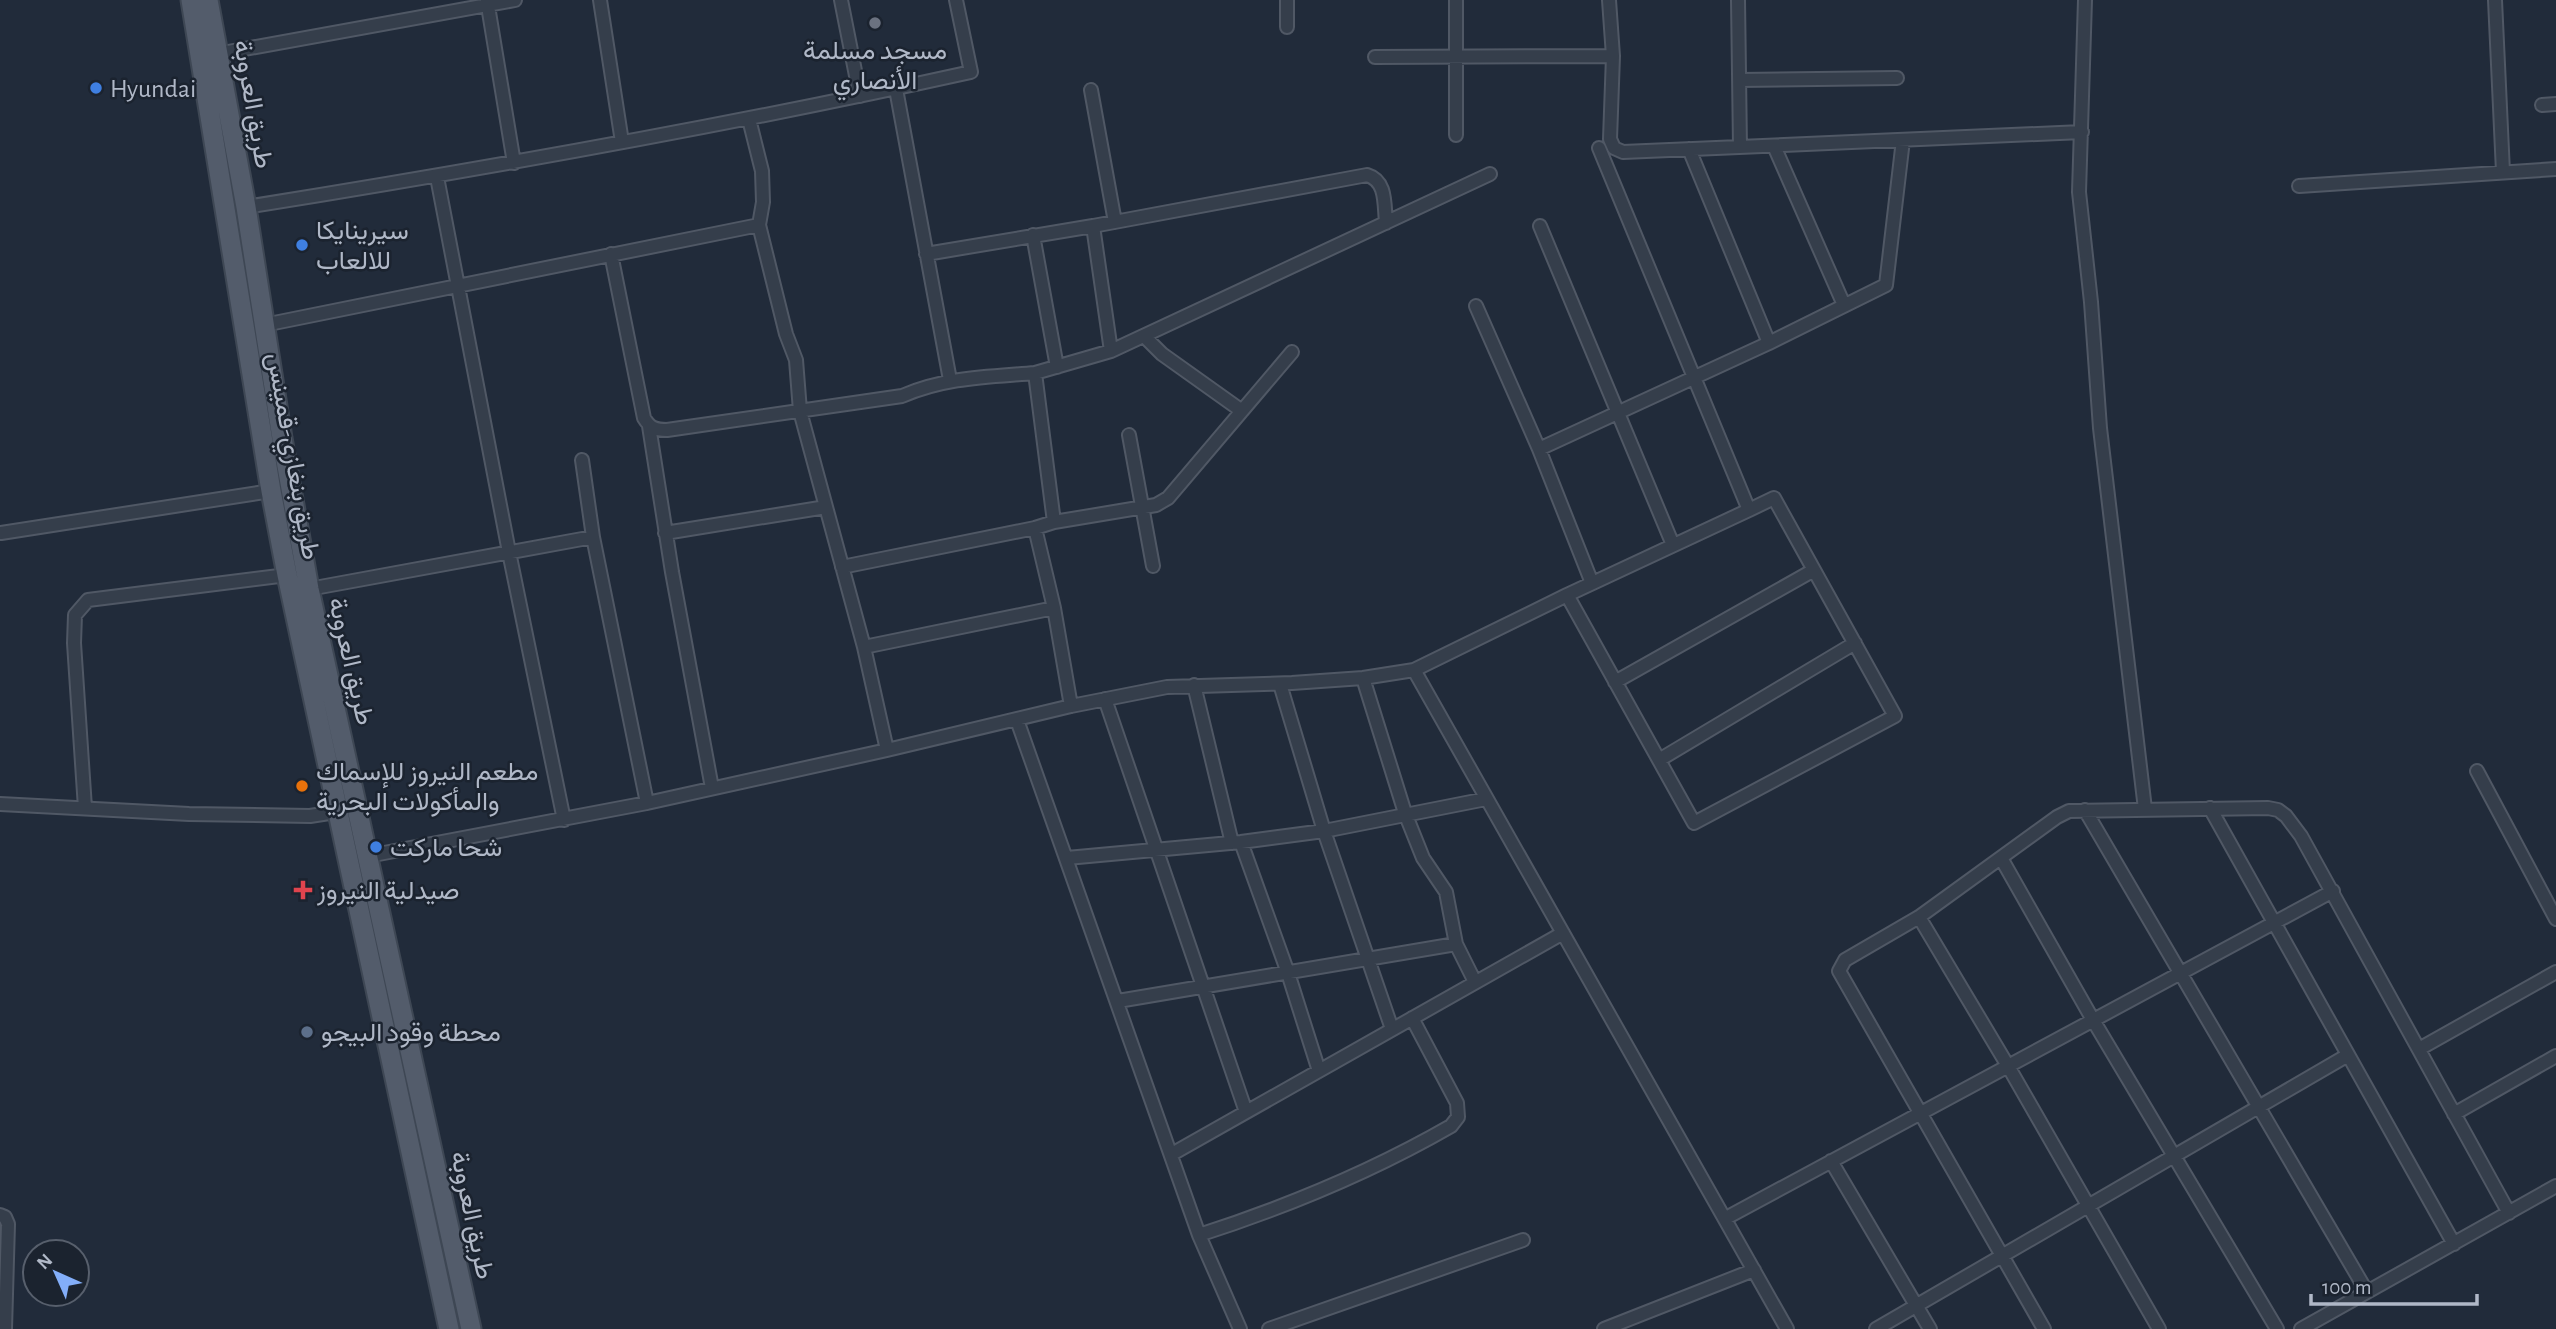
<svg xmlns="http://www.w3.org/2000/svg" width="2556" height="1329" font-family="'Alegreya Sans',Vazirmatn,sans-serif">
	<rect width="100%" height="100%" fill="#212b3a"/>
	<g fill="none" stroke-linecap="round" stroke-linejoin="round">
		<!-- minor casing -->
		<g stroke="#505865" stroke-width="16">
			<path id="minor" d="M487,0L514,163
				M600,0L622,142
				M841,0L860,96
				M1287,0V27
				M1456,0V135
				M1609,0L1613,56L1610,139L1614,148L1623,152L2082,132
				M1738,0L1740,147
				M2085,0L2079,192L2091,302L2100,428L2145,809
				M2495,0L2503,172
				M217,54L515,0
				M1375,57L1613,56
				M1739,80L1897,78
				M896,89L950,380
				M1091,90L1115,222
				M2542,105L2556,104
				M749,119L762,171L763,202L759,225L786,334L796,360L800,411L864,647L887,750
				M1774,146L1844,305
				M1689,149L1769,343
				M437,177L509,552L564,820
				M2299,186L2556,169
				M246,207C489,168 731,125 971,72L956,0
				M1093,226L1367,175C1387,181 1384,204 1386,223
				M1540,226L1673,545
				M1033,235L1057,367
				M611,254L644,418C650,428 655,430 667,430L902,396C946,377 988,377 1035,373
				M926,254L1093,226L1111,351
				M1476,306L1539,449L1592,583
				M264,325L759,225
				M1144,336L1162,354L1242,411
				M649,426L672,572L712,788
				M1129,435L1153,566
				M1539,449L1769,343L1886,285L1903,140
				M582,460L593,537
				M1054,522L1156,505L1168,498L1292,352
				M1035,528L1054,608L1071,706
				M1,533L271,491
				M665,533L826,507
				M842,567L1035,528L1054,522L1035,373L1111,351L1490,174
				M309,589L593,537L647,803
				M1567,595L1749,510
				M864,647L1054,608
				M1414,670L1567,595L1694,823L1895,716L1774,498L1749,510L1599,148
				M1363,678L1405,813L1423,858L1446,892L1456,944L1475,982
				M1615,682L1814,570
				M1280,684L1324,831L1392,1029
				M1194,685L1232,843
				M1105,699L1246,1112
				M1017,720L1199,1235L1240,1329
				M1659,760L1855,643
				M2477,771L2556,919
				M0,804L189,814L310,816L342,811
				M85,808L74,643L75,615L88,600L287,575
				M2210,808L2454,1244
				M2085,810L2367,1292
				M1241,842L1288,973L1319,1071
				M368,856L647,803L887,750L1071,706L1167,687L1292,683L1363,678L1414,670L1787,1329
				M1067,858L1241,842L1324,831L1486,799
				M2001,858L2093,1020L2277,1329
				M1919,917L2008,1066L2159,1329
				M1118,1001L1456,944
				M2419,1049L2556,972
				M2454,1114L2556,1056
				M1172,1154L1563,933
				M1831,1161L1930,1329
				M0,1215L5,1217L8,1224L5,1329
				M1726,1218L2333,891
				M1199,1235C1286,1207 1371,1172 1451,1126L1458,1117L1457,1103L1412,1018
				M1269,1329L1523,1240
				M1604,1329L1754,1270
				M1876,1329L2348,1055
				M2044,1329L1839,971L1845,960L1919,917L2057,817L2069,811L2268,808L2278,810L2286,816L2301,836L2509,1213
				M2301,1329L2556,1186"/>
		</g>
		<!-- primary casing -->
		<g stroke="#3e4754" stroke-width="23">
			<path id="primary" d="M191,0L271,491L287,575L449,1329
				M208,0L246,207L282,438L309,589L471,1329"/>
		</g>
		<!-- minor -->
		<use href="#minor" stroke="#353e4b" stroke-width="12"/>
		<!-- primary -->
		<use href="#primary" stroke="#535c6b" stroke-width="19"/>
	</g>
	<!-- markers -->
	<circle fill="#6b7280" stroke="#1b232f" stroke-width="2.5" cx="875" cy="23" r="7"/>
	<g fill="#3f7fe0" stroke="#1b232f" stroke-width="2.5">
		<circle cx="96" cy="88" r="7"/>
		<circle cx="302" cy="245" r="7"/>
		<circle cx="376" cy="847" r="7"/>
	</g>
	<circle fill="#e8710a" stroke="#1b232f" stroke-width="2.5" cx="302" cy="786" r="7"/>
	<path fill="#e0444e" stroke="#1b232f" stroke-width="2.5" d="M299.5 879.5h7v7h7v7h-7v7h-7v-7h-7v-7h7z"/>
	<circle fill="#5c6f8a" stroke="#1b232f" stroke-width="2.5" cx="307" cy="1032" r="7"/>
	<g text-anchor="middle" stroke-width="5" stroke-linejoin="round" paint-order="stroke">
		<!-- poi labels -->
		<g font-size="26" fill="#b0b8c7" stroke="#1b232f" text-anchor="start">
			<text x="875" y="59" text-anchor="middle">مسجد مسلمة<tspan x="875" dy="30">الأنصاري</tspan></text>
			<text x="110" y="97">Hyundai</text>
			<text x="316" y="239">سيرينايكا<tspan x="316" dy="30">للالعاب</tspan></text>
			<text x="316" y="780">مطعم النيروز للإسماك<tspan x="316" dy="30">والمأكولات البحرية</tspan></text>
			<text x="390" y="856">شحا ماركت</text>
			<text x="317" y="899">صيدلية النيروز</text>
			<text x="321" y="1041">محطة وقود البيجو</text>
		</g>
		<!-- street labels -->
		<g font-size="26" fill="#b0b8c7" stroke="#1b232f">
			<text transform="translate(254 104) rotate(80)" y="9">طريق العروبة</text>
			<text transform="translate(294 456) rotate(80)" y="9">طريق بنغازي-قمينس</text>
			<text transform="translate(352 661) rotate(77)" y="9">طريق العروبة</text>
			<text transform="translate(473 1215) rotate(78)" y="9">طريق العروبة</text>
		</g>
	</g>
	<!-- north arrow -->
	<g transform="translate(56 1273) rotate(315)"><circle r="33" fill="#1b232f" stroke="#575f6c" stroke-width="2"/>
	<path d="M0-5L12 26L0 18L-12 26Z" fill="#83aef9"/>
	<text y="-10" font-size="19" font-weight="bold" text-anchor="middle" fill="#b0b8c7">N</text>
	</g>
	<!-- scale -->
	<path d="M2311 1294v10h166v-10" fill="none" stroke="#b0b8c7" stroke-width="3.5"/>
	<text x="2322" y="1294" font-size="21" fill="#b0b8c7" stroke="#1b232f" stroke-width="5" paint-order="stroke">100 m</text>
</svg>
